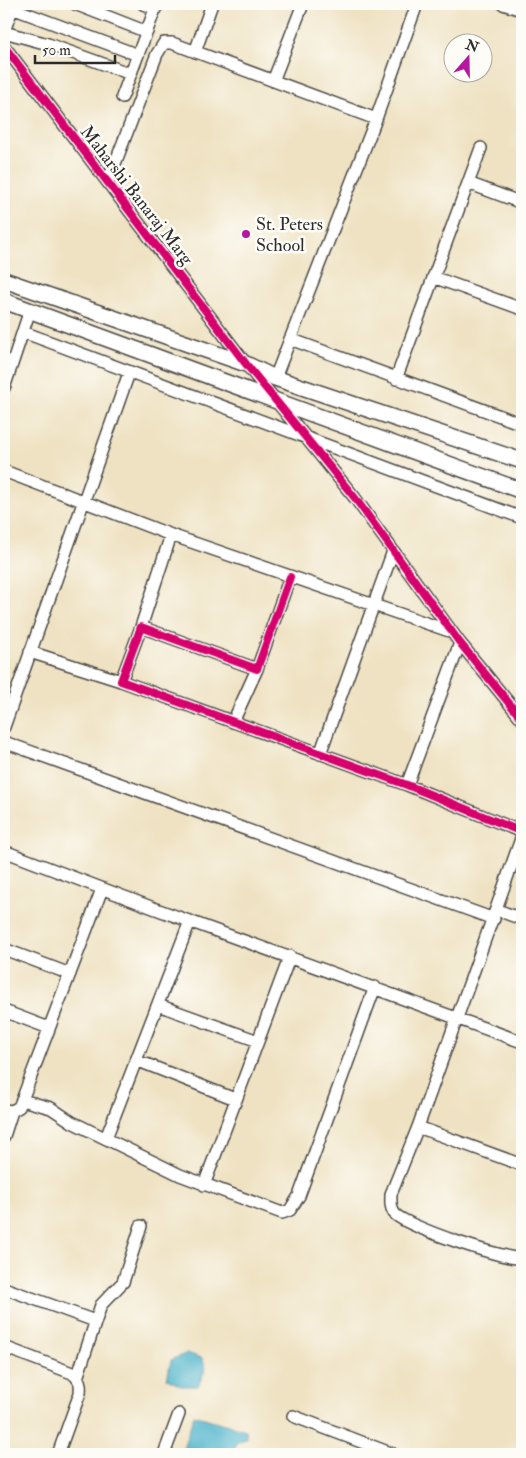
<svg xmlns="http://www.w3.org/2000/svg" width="526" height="1458" font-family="'IM FELL Double Pica',serif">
	<rect width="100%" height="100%" fill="#fdfcf7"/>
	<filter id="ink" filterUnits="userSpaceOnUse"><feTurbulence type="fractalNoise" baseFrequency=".02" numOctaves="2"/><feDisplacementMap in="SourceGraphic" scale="10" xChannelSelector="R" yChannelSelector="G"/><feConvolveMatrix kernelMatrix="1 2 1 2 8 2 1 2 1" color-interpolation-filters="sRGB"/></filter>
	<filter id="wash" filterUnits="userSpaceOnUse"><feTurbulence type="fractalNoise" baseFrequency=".0096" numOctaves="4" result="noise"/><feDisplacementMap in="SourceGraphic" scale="20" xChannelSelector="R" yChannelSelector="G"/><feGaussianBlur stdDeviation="1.12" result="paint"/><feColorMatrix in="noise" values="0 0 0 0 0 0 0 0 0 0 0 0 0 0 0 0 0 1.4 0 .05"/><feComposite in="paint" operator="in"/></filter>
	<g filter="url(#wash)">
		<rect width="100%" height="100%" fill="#efe2c2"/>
		<!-- water -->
		<path fill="#4cb2cb" stroke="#3c6e7b" d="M187,1353L202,1358L206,1368L198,1386H181L167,1379L171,1360Z
			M194,1415L246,1430L247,1438L236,1443L234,1454H181Z"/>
	</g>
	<g filter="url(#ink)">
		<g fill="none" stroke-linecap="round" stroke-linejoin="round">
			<!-- street casing -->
			<g stroke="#484642" stroke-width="14">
				<path id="street" d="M75,4L147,32
					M143,4L156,8
					M503,4L522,10
					M12,8L138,55
					M4,31L14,4
					M4,32L48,44L131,74
					M4,46L246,364L355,498L460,643L522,719
					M195,52L212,4
					M273,81L303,4
					M122,97L157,4
					M108,182L157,54L164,43H172L376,119
					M468,183L522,203
					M433,277L522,309
					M23,332L522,518
					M290,339L522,424
					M275,378L376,119L417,4
					M396,379L481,148
					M4,388L30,310
					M4,471L171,535L452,632
					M290,577L257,669L141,627L121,681L407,785L522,832
					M141,627L171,535
					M30,652L121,681
					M233,722L257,669
					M4,727L129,373
					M4,742L494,919
					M320,754L393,551
					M407,785L460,643
					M522,836L418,1127L391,1194C391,1201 390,1207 394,1213C404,1226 505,1260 522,1258
					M4,851L156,909L522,1042
					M497,910L522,919
					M4,949L70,974
					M158,1005L258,1041
					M4,1011L49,1028
					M136,1060L235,1099
					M22,1100L51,1108L72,1122L180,1175L282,1213L290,1210L299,1196L375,987
					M4,1110L12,1111L19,1107L22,1100L102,889
					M418,1127L522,1165
					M4,1136L12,1111
					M106,1138L190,921
					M204,1185L290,956
					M4,1288L95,1321
					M4,1347L72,1373C80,1379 81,1384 80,1393L58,1454
					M77,1378L101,1305L123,1282L141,1226
					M293,1416L393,1454
					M164,1454L179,1414"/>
			</g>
			<!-- secondary casing -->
			<g stroke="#484642" stroke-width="18">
				<path id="secondary" d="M4,280L246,364L275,378L522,461
					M4,301L522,491"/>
			</g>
			<!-- street -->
			<use href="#street" stroke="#fff" stroke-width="11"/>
			<!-- secondary -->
			<use href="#secondary" stroke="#fff" stroke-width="15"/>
			<!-- cycleway casing -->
			<g stroke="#fdfcf7" stroke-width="11">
				<path id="cycleway" d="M4,46L246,364L355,498L460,643L522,719
					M290,577L257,669L141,627L121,681L407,785L522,832"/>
			</g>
			<!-- cycleway -->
			<use href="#cycleway" stroke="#d6006c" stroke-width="8"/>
		</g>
	</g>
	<!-- markers -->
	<circle fill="#b5179e" stroke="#fdfcf7" stroke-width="2" cx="246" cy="234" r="5"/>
	<g text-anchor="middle" stroke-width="5" stroke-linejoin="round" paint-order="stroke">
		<!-- street labels -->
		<g font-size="18" fill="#2b2b2b" stroke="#fdfcf7">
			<text transform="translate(137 195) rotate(52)" y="6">Maharshi Banaraj Marg</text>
		</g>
		<!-- poi labels -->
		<g font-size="18" fill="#2b2b2b" stroke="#fdfcf7" text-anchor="start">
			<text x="256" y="230">St. Peters<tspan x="256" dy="21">School</tspan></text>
		</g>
	</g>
	<!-- margin -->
	<rect width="526" height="1458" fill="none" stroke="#fdfcf7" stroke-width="20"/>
	<!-- north arrow -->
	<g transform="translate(468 58) rotate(20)"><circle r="24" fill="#fdfcf7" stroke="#a9a8a5"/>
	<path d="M0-4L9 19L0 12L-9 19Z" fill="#b5179e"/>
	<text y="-8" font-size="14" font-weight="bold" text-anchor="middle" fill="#2b2b2b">N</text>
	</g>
	<!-- scale -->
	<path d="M35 55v8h80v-8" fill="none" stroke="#2b2b2b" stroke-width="2.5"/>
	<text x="42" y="55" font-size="15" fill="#2b2b2b" stroke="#fdfcf7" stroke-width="4" paint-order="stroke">50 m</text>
</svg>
